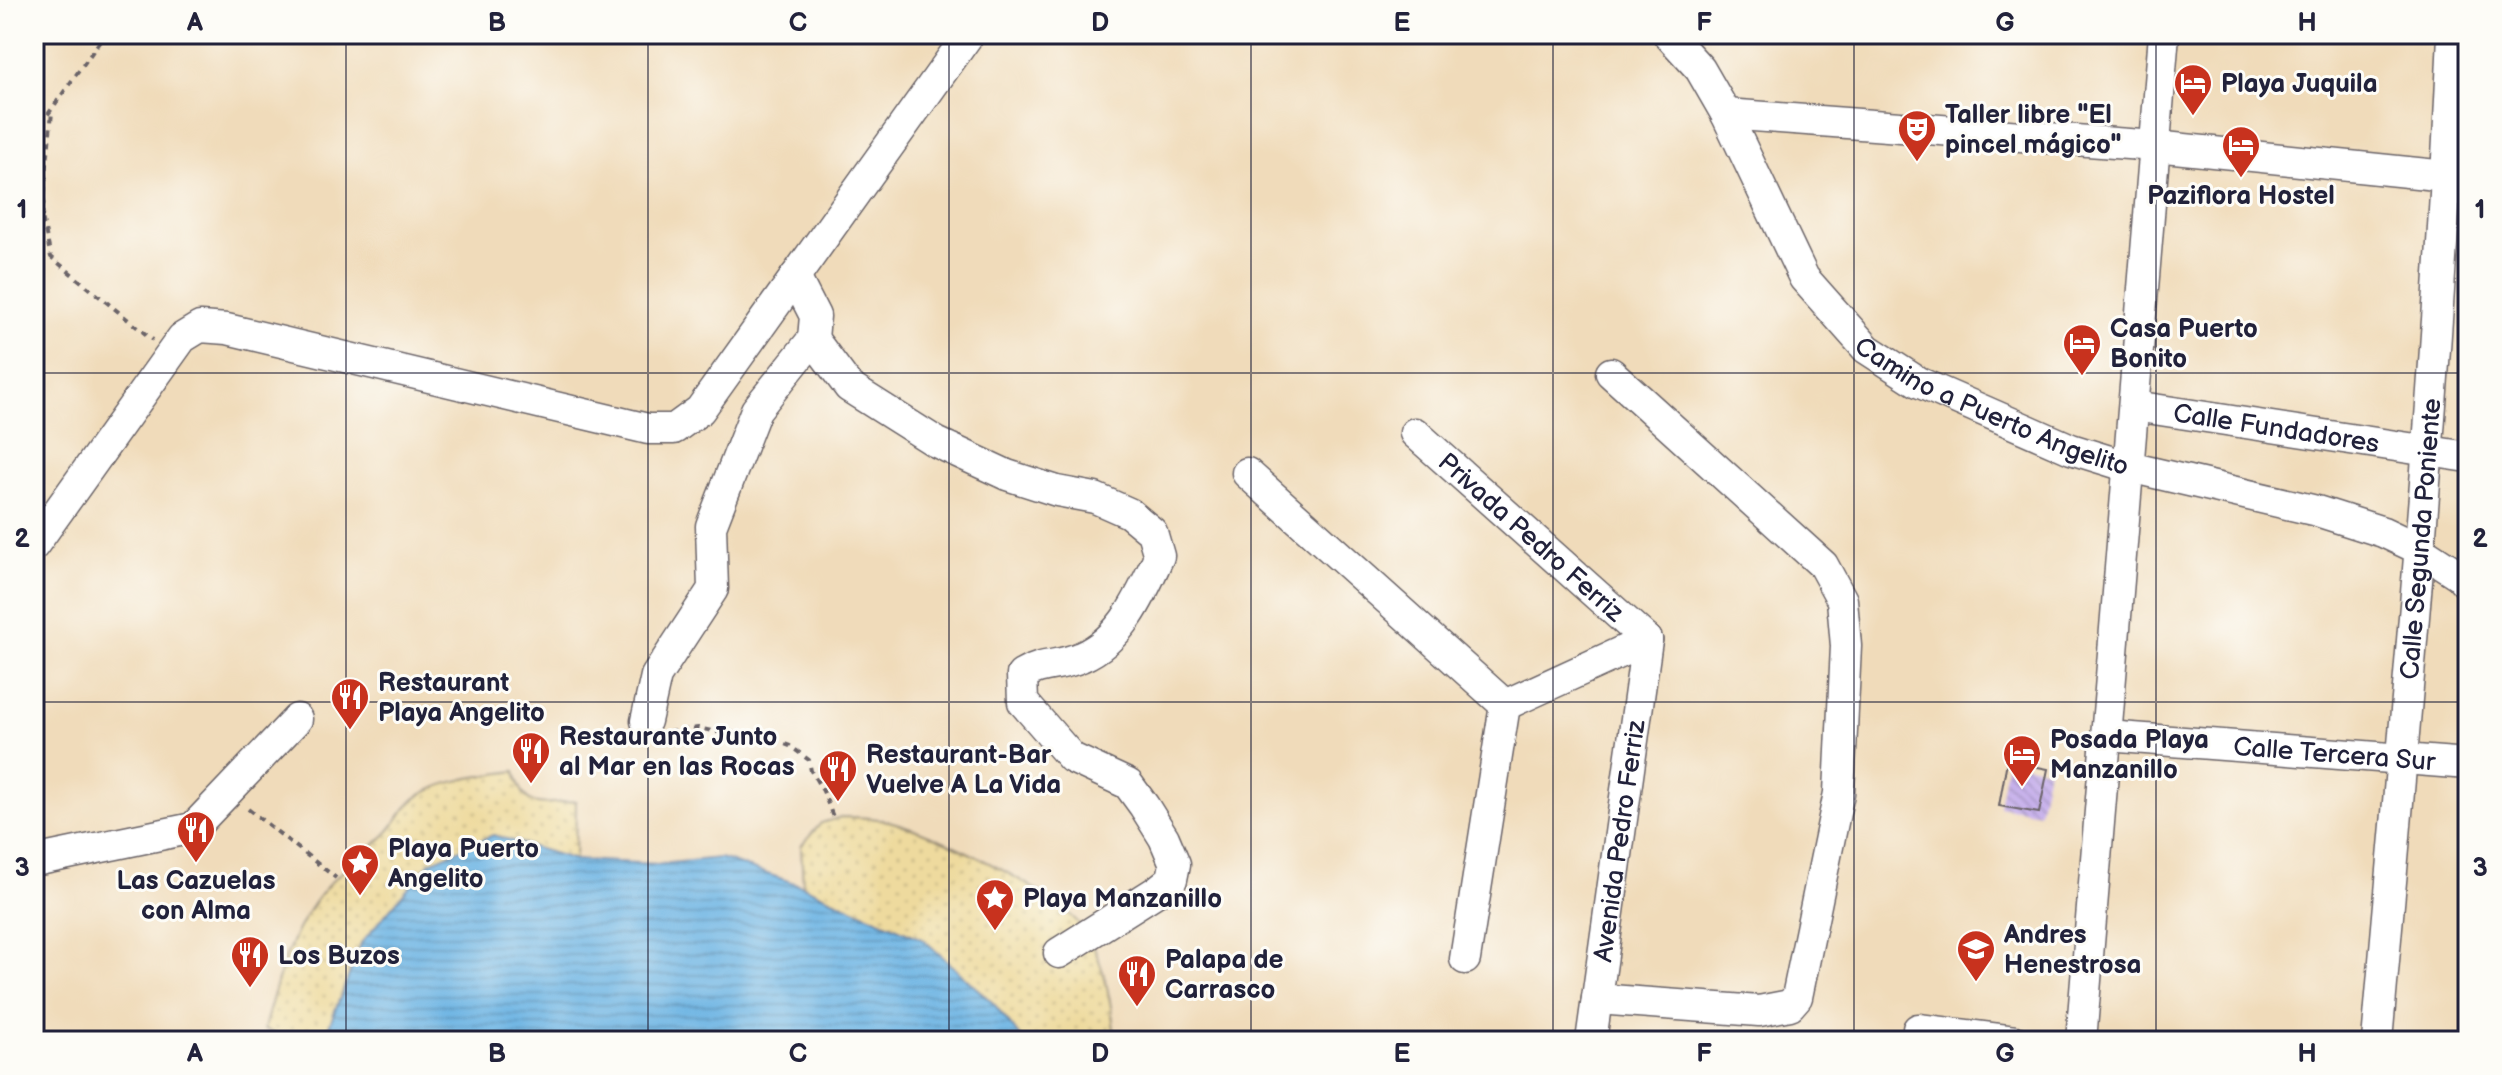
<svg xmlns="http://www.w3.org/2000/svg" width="2502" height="1075" font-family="'Balsamiq Sans',sans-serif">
	<defs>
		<pattern id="sand-dots" width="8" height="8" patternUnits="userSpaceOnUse" patternTransform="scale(2)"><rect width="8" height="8" fill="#eeda9e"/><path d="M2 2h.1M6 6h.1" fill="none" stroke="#ccbb89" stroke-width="1.8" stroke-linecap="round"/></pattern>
		<pattern id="water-rules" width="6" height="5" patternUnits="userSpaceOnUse" patternTransform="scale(2)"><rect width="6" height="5" fill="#6bb3e3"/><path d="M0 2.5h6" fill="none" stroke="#5891b9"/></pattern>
		<pattern id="building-back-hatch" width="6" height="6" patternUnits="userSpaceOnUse" patternTransform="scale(2)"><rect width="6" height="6" fill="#bda3e9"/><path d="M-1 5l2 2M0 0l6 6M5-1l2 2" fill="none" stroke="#9984be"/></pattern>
	</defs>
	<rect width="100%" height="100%" fill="#fdfcf7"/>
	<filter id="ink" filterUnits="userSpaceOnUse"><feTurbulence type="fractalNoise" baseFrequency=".0125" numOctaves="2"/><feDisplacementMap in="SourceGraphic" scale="16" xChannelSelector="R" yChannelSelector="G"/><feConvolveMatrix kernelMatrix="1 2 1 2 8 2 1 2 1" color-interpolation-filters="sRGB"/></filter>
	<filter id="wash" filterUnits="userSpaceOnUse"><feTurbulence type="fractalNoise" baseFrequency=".006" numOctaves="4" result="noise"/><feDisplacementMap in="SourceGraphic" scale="32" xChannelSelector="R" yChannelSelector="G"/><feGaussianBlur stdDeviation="1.8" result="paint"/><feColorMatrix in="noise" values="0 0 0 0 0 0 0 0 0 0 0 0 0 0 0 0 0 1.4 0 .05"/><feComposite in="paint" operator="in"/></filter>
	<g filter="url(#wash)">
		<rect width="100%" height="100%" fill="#f0dbba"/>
		<!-- sand -->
		<path fill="url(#sand-dots)" stroke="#887e6c" stroke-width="2" d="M515,771C525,813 539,803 576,801L575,860L493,835L362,942L323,1041H293L264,1029C278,976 293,920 333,880C349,865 368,851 384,836C401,820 402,804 426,792C454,778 484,776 515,771Z
			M841,817C855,817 870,817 884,820C929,829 1053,890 1081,926C1104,957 1112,1002 1115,1041H1023L994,1004L924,940L803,886L801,846L821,823Z"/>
		<!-- water -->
		<path fill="url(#water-rules)" stroke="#466a8f" stroke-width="2" d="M493,835L575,860L659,864L720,858L803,886L924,940L994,1004L1023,1041H323L362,942L430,862Z"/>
		<g id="blocks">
			<!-- building -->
			<path fill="url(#building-back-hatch)" d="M2007,761L2048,769L2039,813L1999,806Z"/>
		</g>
	</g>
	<g filter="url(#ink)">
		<use href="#blocks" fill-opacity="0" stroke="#6a6367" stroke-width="2"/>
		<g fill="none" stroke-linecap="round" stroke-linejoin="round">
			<!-- minor casing -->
			<g stroke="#6a6367" stroke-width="33">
				<g id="minor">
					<path id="s1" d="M1668,34L1700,69L1726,114L1804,278L1867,349L1918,382L2071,449L2129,467L2317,511L2383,532L2419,549L2459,575L2468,585"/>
					<path d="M1726,114L2155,146L2466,178"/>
					<path d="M813,339L849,387L936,442L1007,475L1057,491L1095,498L1129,513L1152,532L1159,556C1142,594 1122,640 1081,657C1059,667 1044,662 1022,675L1023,702L1072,758L1128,784L1144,806L1164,838L1175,864L1172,879L1157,891L1059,953"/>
					<path id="s2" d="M2134,406L2468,457"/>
					<path id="s3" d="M1415,433L1647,640"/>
					<path d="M1247,473L1505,705"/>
					<path d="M34,545L182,338L200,327L227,329L648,429H674L700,410L969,34"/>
					<path d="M1505,705L1647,640"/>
					<path d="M646,721L656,676L713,589L711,526L756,410L813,339L815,316L795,277"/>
					<path id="s4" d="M2107,736L2468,764"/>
					<path d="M34,861L193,828L297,719"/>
					<path d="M1465,959L1505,705"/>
					<path d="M1597,999L1759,1011L1790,1005L1797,997L1839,793L1846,646L1842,600L1823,565L1611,373"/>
					<path d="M1918,1029L2015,1041"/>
					<path id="s5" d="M1591,1041L1647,640"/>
					<path d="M2081,1041L2164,34"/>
					<path id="s6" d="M2377,1041C2406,706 2439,370 2453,34"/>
				</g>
			</g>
			<!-- path -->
			<path stroke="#6a6367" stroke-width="4" stroke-dasharray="6 6" stroke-linecap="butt" d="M34,134L105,34
				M34,212L42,217L51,257L153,340
				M42,217L52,112
				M669,732L698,728L717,732L729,731L753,741L767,738L790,746L809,760L811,771L823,791L833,817
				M248,809L336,878"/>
			<!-- minor -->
			<use href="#minor" stroke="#fff" stroke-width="30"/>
		</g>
	</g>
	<!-- grid -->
	<path fill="none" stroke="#22223b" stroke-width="2" stroke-opacity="0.55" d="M346,34V1041M648,34V1041M949,34V1041M1251,34V1041M1553,34V1041M1854,34V1041M2156,34V1041M34,373H2468M34,702H2468"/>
	<!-- icons -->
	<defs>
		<g id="hotel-pin" transform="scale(2)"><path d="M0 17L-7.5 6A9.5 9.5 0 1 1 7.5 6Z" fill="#c8321e" stroke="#fdfcf7"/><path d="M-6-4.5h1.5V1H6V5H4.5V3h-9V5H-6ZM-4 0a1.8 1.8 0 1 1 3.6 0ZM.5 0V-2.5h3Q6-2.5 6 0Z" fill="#fff"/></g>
		<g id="theatre-pin" transform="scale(2)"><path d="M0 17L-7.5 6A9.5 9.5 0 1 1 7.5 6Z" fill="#c8321e" stroke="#fdfcf7"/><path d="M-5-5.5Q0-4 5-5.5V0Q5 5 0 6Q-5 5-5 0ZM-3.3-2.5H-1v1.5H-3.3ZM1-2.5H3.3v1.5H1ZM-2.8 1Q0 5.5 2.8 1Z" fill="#fff"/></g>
		<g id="restaurant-pin" transform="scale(2)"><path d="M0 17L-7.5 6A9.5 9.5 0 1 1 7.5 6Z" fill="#c8321e" stroke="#fdfcf7"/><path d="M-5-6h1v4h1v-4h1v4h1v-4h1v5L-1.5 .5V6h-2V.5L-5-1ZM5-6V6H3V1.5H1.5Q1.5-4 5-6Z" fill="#fff"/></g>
		<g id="sight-pin" transform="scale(2)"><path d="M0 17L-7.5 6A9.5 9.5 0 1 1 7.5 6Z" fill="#c8321e" stroke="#fdfcf7"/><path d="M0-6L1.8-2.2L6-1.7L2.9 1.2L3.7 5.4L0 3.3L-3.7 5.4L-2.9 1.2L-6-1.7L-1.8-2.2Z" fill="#fff"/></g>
		<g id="school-pin" transform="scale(2)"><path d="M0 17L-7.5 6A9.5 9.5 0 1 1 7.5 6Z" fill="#c8321e" stroke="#fdfcf7"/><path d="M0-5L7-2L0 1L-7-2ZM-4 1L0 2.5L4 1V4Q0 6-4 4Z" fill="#fff"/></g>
	</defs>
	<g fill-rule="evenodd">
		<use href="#hotel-pin" x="2193" y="83"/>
		<use href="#theatre-pin" x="1917" y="129"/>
		<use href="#hotel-pin" x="2241" y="145"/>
		<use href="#hotel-pin" x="2082" y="343"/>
		<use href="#restaurant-pin" x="350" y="697"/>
		<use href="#restaurant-pin" x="531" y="751"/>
		<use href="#hotel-pin" x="2022" y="754"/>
		<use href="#restaurant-pin" x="838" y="769"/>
		<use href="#restaurant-pin" x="196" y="830"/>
		<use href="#sight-pin" x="360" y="863"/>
		<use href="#sight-pin" x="995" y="898"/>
		<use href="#school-pin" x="1976" y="949"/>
		<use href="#restaurant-pin" x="250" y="955"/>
		<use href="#restaurant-pin" x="1137" y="974"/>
	</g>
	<g text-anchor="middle" stroke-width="6" stroke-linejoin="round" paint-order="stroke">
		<!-- poi labels -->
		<g font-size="26" font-weight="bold" fill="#22223b" stroke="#fdfcf7" text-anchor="start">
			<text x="2221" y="92">Playa Juquila</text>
			<text x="1945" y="123">Taller libre "El<tspan x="1945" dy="30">pincel mágico"</tspan></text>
			<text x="2241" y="204" text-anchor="middle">Paziflora Hostel</text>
			<text x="2110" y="337">Casa Puerto<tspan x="2110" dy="30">Bonito</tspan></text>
			<text x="378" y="691">Restaurant<tspan x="378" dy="30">Playa Angelito</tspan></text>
			<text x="559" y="745">Restaurante Junto<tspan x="559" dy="30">al Mar en las Rocas</tspan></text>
			<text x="2050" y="748">Posada Playa<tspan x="2050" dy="30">Manzanillo</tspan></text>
			<text x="866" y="763">Restaurant-Bar<tspan x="866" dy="30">Vuelve A La Vida</tspan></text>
			<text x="388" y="857">Playa Puerto<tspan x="388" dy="30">Angelito</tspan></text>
			<text x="196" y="889" text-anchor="middle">Las Cazuelas<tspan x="196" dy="30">con Alma</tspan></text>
			<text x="1023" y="907">Playa Manzanillo</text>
			<text x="2004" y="943">Andres<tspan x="2004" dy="30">Henestrosa</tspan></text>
			<text x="278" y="964">Los Buzos</text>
			<text x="1165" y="968">Palapa de<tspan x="1165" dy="30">Carrasco</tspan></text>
		</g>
		<!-- street labels -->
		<g font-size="26" fill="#22223b" stroke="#fdfcf7">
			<text dy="9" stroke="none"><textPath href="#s1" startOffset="514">Camino a Puerto Angelito</textPath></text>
			<text dy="9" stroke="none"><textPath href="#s2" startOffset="144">Calle Fundadores</textPath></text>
			<text dy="9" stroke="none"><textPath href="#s3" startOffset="156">Privada Pedro Ferriz</textPath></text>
			<text dy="9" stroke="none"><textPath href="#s6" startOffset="504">Calle Segunda Poniente</textPath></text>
			<text dy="9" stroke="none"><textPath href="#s4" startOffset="228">Calle Tercera Sur</textPath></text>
			<text dy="9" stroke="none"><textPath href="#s5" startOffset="202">Avenida Pedro Ferriz</textPath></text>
		</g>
	</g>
	<!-- margin -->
	<rect width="2502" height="1075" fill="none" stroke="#fdfcf7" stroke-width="88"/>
	<rect x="44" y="44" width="2414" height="987" fill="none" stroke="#22223b" stroke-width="3"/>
	<g font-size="26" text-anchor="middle" font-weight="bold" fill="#22223b">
		<text x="195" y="31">A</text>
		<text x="497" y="31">B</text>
		<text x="798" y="31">C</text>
		<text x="1100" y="31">D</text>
		<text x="1402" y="31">E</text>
		<text x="1704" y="31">F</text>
		<text x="2005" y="31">G</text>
		<text x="2307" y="31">H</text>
		<text x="22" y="218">1</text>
		<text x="2480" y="218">1</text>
		<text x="22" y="547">2</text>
		<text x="2480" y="547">2</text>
		<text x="22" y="876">3</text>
		<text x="2480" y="876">3</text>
		<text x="195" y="1062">A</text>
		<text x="497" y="1062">B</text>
		<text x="798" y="1062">C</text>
		<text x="1100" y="1062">D</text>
		<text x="1402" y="1062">E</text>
		<text x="1704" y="1062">F</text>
		<text x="2005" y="1062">G</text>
		<text x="2307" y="1062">H</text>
	</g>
</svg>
